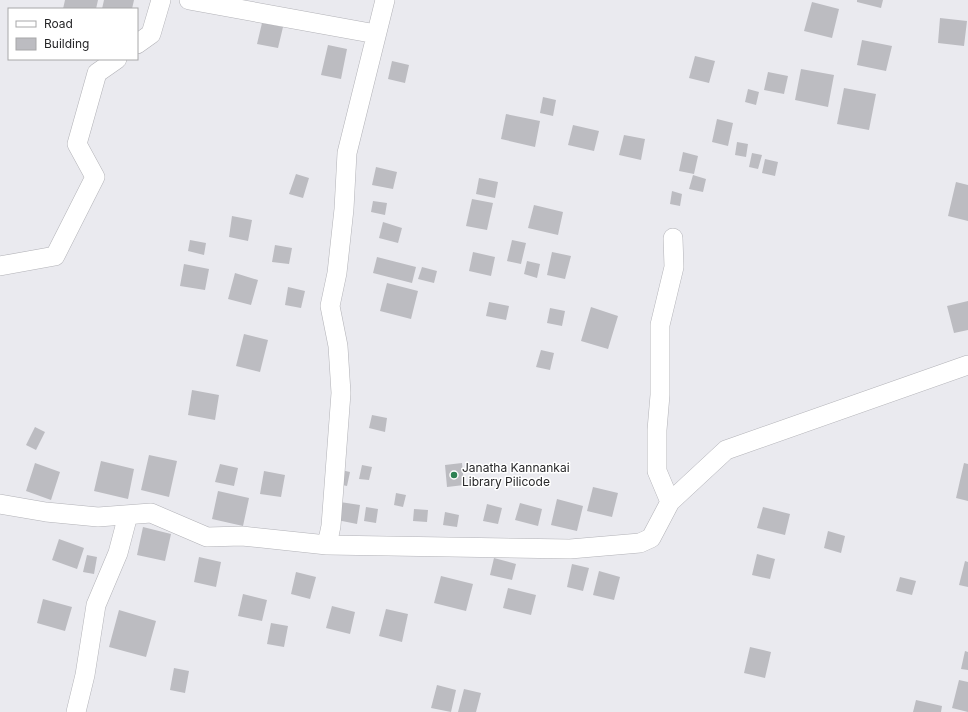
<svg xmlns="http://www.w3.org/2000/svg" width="968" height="712" font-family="Inter,sans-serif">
	<rect width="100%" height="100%" fill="#eaeaef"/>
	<!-- building -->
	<path fill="#bcbcc1" d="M65,0H98L96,9H63Z
		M104,0H134L132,9H102Z
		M857,0H883L881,8L857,2Z
		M812,2L839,9L832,38L804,31Z
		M940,18L967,21L964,46L938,43Z
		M262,23L283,27L278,48L257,44Z
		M862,40L892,46L886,71L857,65Z
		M328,45L347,49L341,79L321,75Z
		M695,56L715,61L709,83L689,78Z
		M392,61L409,65L405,83L388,79Z
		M801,69L834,75L828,107L795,100Z
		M768,72L788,76L784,94L764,90Z
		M844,88L876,94L869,130L837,124Z
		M748,89L759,92L756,105L745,102Z
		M543,97L556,100L553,116L540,113Z
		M506,114L540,121L535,147L501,139Z
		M717,119L733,123L728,146L712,142Z
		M573,125L599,131L594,151L568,145Z
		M624,135L645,139L641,160L619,155Z
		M737,142L748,144L746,157L735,155Z
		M683,152L698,156L694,174L679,171Z
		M752,153L762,155L758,169L749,167Z
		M765,159L778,162L775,176L762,173Z
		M376,167L397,172L393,189L372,185Z
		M296,174L309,178L303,198L289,194Z
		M693,175L706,179L703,192L689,189Z
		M479,178L498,182L495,198L476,194Z
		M956,182L968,185V221L948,216Z
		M672,191L682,194L680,206L670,204Z
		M472,199L493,203L487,230L466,226Z
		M373,201L387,203L385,215L371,212Z
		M534,205L563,212L558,235L528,228Z
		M232,216L252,220L248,241L229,237Z
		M383,222L402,228L398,243L379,238Z
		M190,240L206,243L204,255L188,251Z
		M512,240L526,243L521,264L507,261Z
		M275,245L292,248L289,264L272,262Z
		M473,252L495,257L491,276L469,271Z
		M552,252L571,256L565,279L547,275Z
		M377,257L416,267L412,283L373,273Z
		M527,261L540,264L537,278L524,274Z
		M184,264L209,269L205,290L180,286Z
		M422,267L437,271L434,283L418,279Z
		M235,273L258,280L251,305L228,299Z
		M387,283L418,291L411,319L380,311Z
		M288,287L305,291L301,308L285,305Z
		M968,301V330L954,333L947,306Z
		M489,302L509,306L506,320L486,316Z
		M591,307L618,316L608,349L581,341Z
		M550,308L565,311L562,326L547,323Z
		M244,334L268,340L260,372L236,366Z
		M541,350L554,353L550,370L536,367Z
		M192,390L219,395L215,420L188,415Z
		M372,415L387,418L385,432L369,428Z
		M35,427L45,432L36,450L26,445Z
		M149,455L177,461L169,497L141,490Z
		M101,461L134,469L128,499L94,491Z
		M35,463L60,472L51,500L26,491Z
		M462,463L464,485L447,487L445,465Z
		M964,463L968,464V501L956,498Z
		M220,464L238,468L234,486L215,482Z
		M362,465L372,467L369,480L359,479Z
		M341,470L350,472L347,486L338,484Z
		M264,471L285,475L281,497L260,494Z
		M593,487L618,493L612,517L587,511Z
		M218,491L249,498L243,526L212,519Z
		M396,493L406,495L403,507L394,505Z
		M557,499L583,506L577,531L551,525Z
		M340,502L360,505L357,524L337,520Z
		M520,503L542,509L538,526L515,520Z
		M487,504L502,508L498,524L483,521Z
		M366,507L378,509L376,523L364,521Z
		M763,507L790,514L785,535L757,528Z
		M414,509L428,510L427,522L413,521Z
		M445,512L459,515L457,527L443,525Z
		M143,527L171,534L165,561L137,555Z
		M828,531L845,536L841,553L824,548Z
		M59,539L84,548L77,569L52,560Z
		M757,554L775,559L770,579L752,575Z
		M87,555L97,557L94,574L83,572Z
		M199,557L221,562L216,587L194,582Z
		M494,558L516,564L512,580L490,575Z
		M965,561L968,562V587L959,585Z
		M572,564L589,568L583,591L567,587Z
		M599,571L620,577L614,600L593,595Z
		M296,572L316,577L310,599L291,594Z
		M441,576L473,584L466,611L434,603Z
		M900,577L916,581L912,595L896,591Z
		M508,588L536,595L531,615L503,608Z
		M243,594L267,600L262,621L238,616Z
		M43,599L72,607L65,631L37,623Z
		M332,606L355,612L350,634L326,628Z
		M386,609L408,614L402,642L379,636Z
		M119,610L156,621L146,657L109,647Z
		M271,623L288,626L284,647L267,644Z
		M750,647L771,652L765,678L744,673Z
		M965,651L968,652V670L961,669Z
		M174,668L189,671L185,693L170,690Z
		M959,680L968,682V712L952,708Z
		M437,685L456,690L451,712L431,708Z
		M464,689L481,693L476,712H458Z
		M916,700L942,706L941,712H913Z"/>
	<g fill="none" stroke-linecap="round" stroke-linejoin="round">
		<!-- street casing -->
		<g stroke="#b2b2b7" stroke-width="20">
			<path id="street" d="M189,0L376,34
				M137,44L151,34L161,0
				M0,266L55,256L95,177L77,144L97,73L117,59
				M670,502L657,471V430L660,395V325L674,267L673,238
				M0,504L46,512L98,517L151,513L207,537L242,536L327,545L331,526L341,393L338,346L330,306L337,273L344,209L347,153L385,0
				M327,545L570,549L640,543L651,538L670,502L726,450L968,365
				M76,712L85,675L96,605L118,553L128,515"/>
		</g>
		<!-- street -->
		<use href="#street" stroke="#fff" stroke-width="19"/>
	</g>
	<!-- markers -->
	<circle fill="#2e8153" stroke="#fff" stroke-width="1.5" cx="454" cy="475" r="4"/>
	<g text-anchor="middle" stroke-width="3" stroke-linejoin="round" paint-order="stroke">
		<!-- poi labels -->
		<g font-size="12" fill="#262628" stroke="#fff" text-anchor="start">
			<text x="462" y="472">Janatha Kannankai<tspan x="462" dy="14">Library Pilicode</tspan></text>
		</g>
	</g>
	<!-- legend -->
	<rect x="8" y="8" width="130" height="52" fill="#ffffff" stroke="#a8a8a9"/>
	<rect x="16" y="21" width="20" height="6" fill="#ffffff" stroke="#a8a8a9"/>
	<text x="44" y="28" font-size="12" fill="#262628">Road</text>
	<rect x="16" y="38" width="20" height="12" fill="#bcbcc1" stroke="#a8a8a9"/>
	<text x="44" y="48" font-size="12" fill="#262628">Building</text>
</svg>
